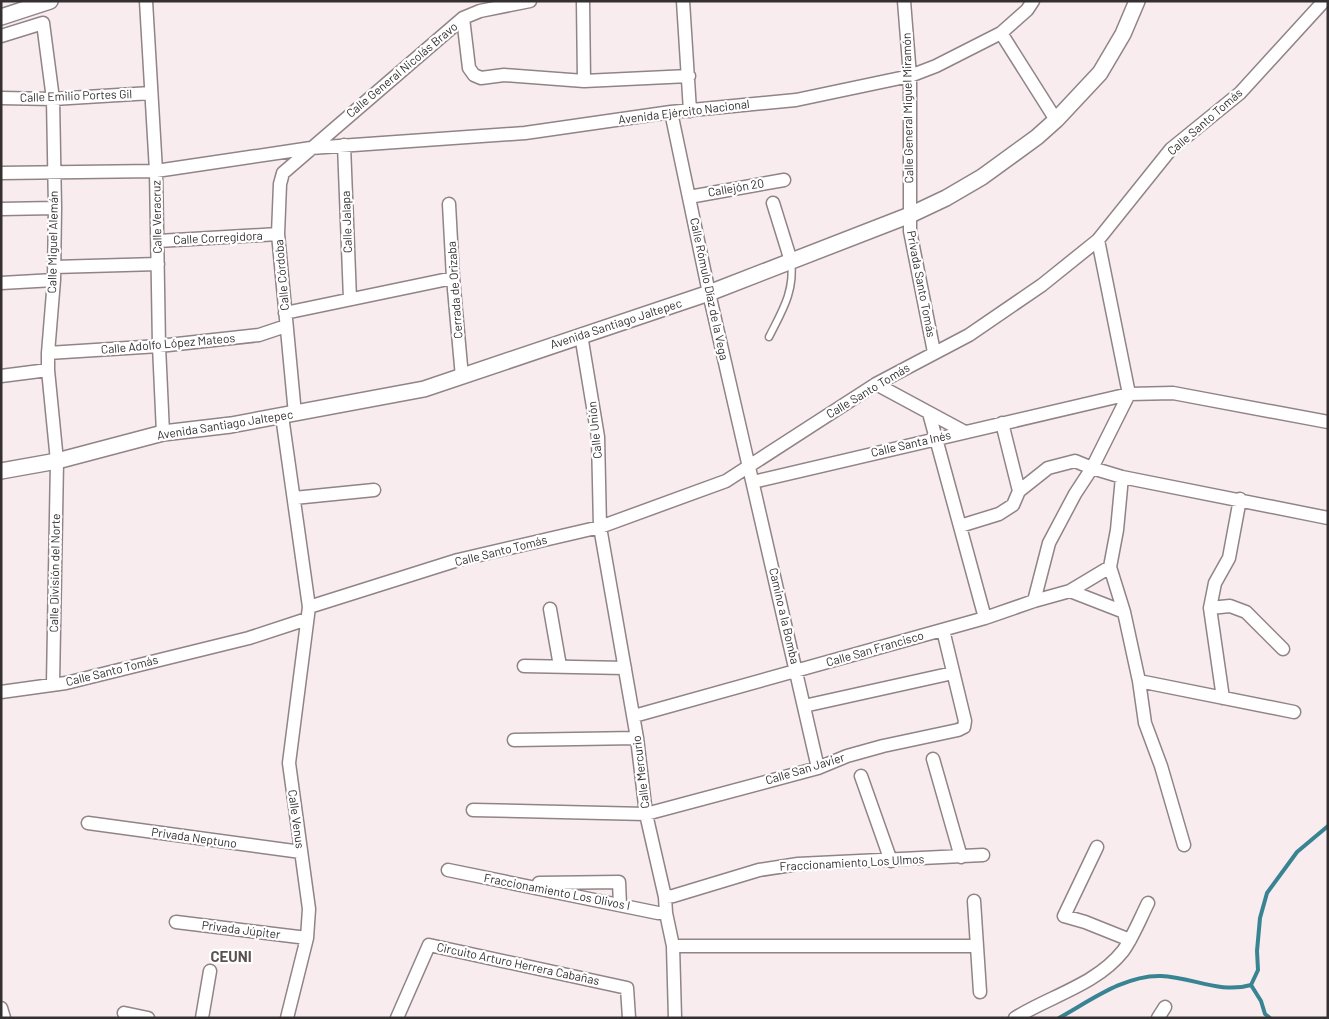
<svg xmlns="http://www.w3.org/2000/svg" width="1329" height="1019" font-family="Barlow,sans-serif">
	<rect width="100%" height="100%" fill="#f9ecef"/>
	<g fill="none" stroke-linecap="round" stroke-linejoin="round">
		<!-- stream -->
		<path stroke="#388492" stroke-width="4" d="M1251,985L1261,1001L1265,1014L1270,1018
			M1059,1018C1090,1001 1124,975 1161,976C1192,977 1220,994 1251,985L1258,970L1257,951L1260,918L1267,893L1297,852L1328,826"/>
		<!-- service casing -->
		<g stroke="#908487" stroke-width="9">
			<path id="service" d="M769,337C782,311 795,291 791,261"/>
		</g>
		<!-- minor casing -->
		<g stroke="#908487" stroke-width="15">
			<path id="minor" d="M146,1L156,171L159,346L163,433
				M583,1L584,81
				M683,1L690,111
				M904,1L910,76V231L934,352
				M463,18L469,68L474,75L481,78L504,75L584,81L689,76
				M1001,33L1056,120
				M1,36L43,23L53,99L55,208L54,280L48,353V370L57,461L53,684
				M1,98L53,99L151,93
				M671,112L709,293L818,768
				M344,145L350,299
				M1,173L156,171L311,148L525,133L671,112L796,100L910,76L936,66L1001,33L1027,10L1033,1
				M689,197L784,180
				M773,203L791,261
				M449,204L453,278L462,377
				M1,209L55,208
				M158,241L278,234
				M54,267L158,264
				M1,283L54,280
				M285,313L453,278
				M581,335L598,437L600,527L637,738L646,814L665,897L666,913L673,946L675,1018
				M48,353L159,346L259,335L286,326
				M1,376L48,370
				M876,384L965,432
				M929,413L985,618
				M295,414L278,234L280,184L283,173L463,18L480,11L530,1
				M282,416L309,607L289,763L309,909L307,938L287,1018
				M1002,423L1019,491
				M1122,477L1117,530L1110,567L1124,612L1139,681L1145,723L1161,766L1184,845
				M753,482L1129,394L1173,393L1328,422
				M294,498L374,490
				M960,526L999,514L1013,505L1019,491L1048,468L1075,461L1092,468L1122,477L1328,518
				M1070,591L1124,612
				M1034,601L1049,543L1075,494L1092,468L1129,394L1098,240
				M309,607L458,560L600,527L726,481L876,384L969,335L1042,285L1098,240L1171,149L1240,93L1324,1
				M1210,608L1230,606L1246,612L1283,649
				M550,609L560,666
				M524,666L625,668
				M1139,681L1294,712
				M1,692L66,683L249,638L307,619
				M1223,698L1210,608L1215,583L1229,558L1240,499
				M804,706L953,673
				M634,716L985,618L1034,601L1070,591L1110,567
				M514,740L637,738
				M933,759L961,857
				M861,776L891,861
				M473,810L646,814L818,768L847,756L883,746L958,730L964,727L965,721L943,630
				M88,823L301,852
				M1097,847L1064,916L1085,922L1130,940
				M448,870L658,913H666
				M539,883L619,882L620,905
				M665,897L673,896L759,870L798,864L983,855
				M974,901L980,992
				M176,922L307,938
				M673,946H977
				M1,1008L4,1018
				M124,1013L148,1018
				M202,1018L210,971
				M397,1018L429,945L627,988L629,1018
				M1015,1018C1050,996 1096,985 1123,951C1133,937 1140,919 1148,903
				M1158,1018L1165,1007"/>
		</g>
		<!-- tertiary casing -->
		<g stroke="#908487" stroke-width="18">
			<path id="tertiary" d="M1,17L50,1
				M1,471L57,461L163,433L231,425L424,389L709,293L910,215L946,198L982,177L1037,137L1056,120L1100,73L1123,34L1137,1"/>
		</g>
		<!-- service -->
		<use href="#service" stroke="#fff" stroke-width="6"/>
		<!-- minor -->
		<use href="#minor" stroke="#fff" stroke-width="12"/>
		<!-- tertiary -->
		<use href="#tertiary" stroke="#fff" stroke-width="15"/>
	</g>
	<g text-anchor="middle" stroke-width="4.5" stroke-linejoin="round" paint-order="stroke">
		<!-- street labels -->
		<g font-size="12" fill="#342f30" stroke="#fff">
			<text transform="translate(402 70) rotate(-40)" y="4">Calle General Nicolás Bravo</text>
			<text transform="translate(76 96) rotate(-2)" y="4">Calle Emilio Portes Gil</text>
			<text transform="translate(908 108) rotate(-91)" y="4">Calle General Miguel Miramón</text>
			<text transform="translate(684 112) rotate(-7)" y="4">Avenida Ejército Nacional</text>
			<text transform="translate(1205 122) rotate(-41)" y="4">Calle Santo Tomás</text>
			<text transform="translate(736 188) rotate(-10)" y="4">Callejón 20</text>
			<text transform="translate(157 217) rotate(-91)" y="4">Calle Veracruz</text>
			<text transform="translate(347 222) rotate(-92)" y="4">Calle Jalapa</text>
			<text transform="translate(218 238) rotate(-3)" y="4">Calle Corregidora</text>
			<text transform="translate(53 242) rotate(-89)" y="4">Calle Miguel Alemán</text>
			<text transform="translate(282 275) rotate(-95)" y="4">Calle Córdoba</text>
			<text transform="translate(921 284) rotate(79)" y="4">Privada Santo Tomás</text>
			<text transform="translate(709 289) rotate(78)" y="4">Calle Rómulo Díaz de la Vega</text>
			<text transform="translate(455 290) rotate(-94)" y="4">Cerrada de Orizaba</text>
			<text transform="translate(616 324) rotate(-18)" y="4">Avenida Santiago Jaltepec</text>
			<text transform="translate(168 344) rotate(-5)" y="4">Calle Adolfo López Mateos</text>
			<text transform="translate(868 391) rotate(-31)" y="4">Calle Santo Tomás</text>
			<text transform="translate(225 425) rotate(-9)" y="4">Avenida Santiago Jaltepec</text>
			<text transform="translate(595 430) rotate(-96)" y="4">Calle Unión</text>
			<text transform="translate(911 444) rotate(-13)" y="4">Calle Santa Inés</text>
			<text transform="translate(501 551) rotate(-14)" y="4">Calle Santo Tomás</text>
			<text transform="translate(55 573) rotate(-89)" y="4">Calle División del Norte</text>
			<text transform="translate(784 616) rotate(77)" y="4">Camino a la Bomba</text>
			<text transform="translate(875 649) rotate(-16)" y="4">Calle San Francisco</text>
			<text transform="translate(112 671) rotate(-14)" y="4">Calle Santo Tomás</text>
			<text transform="translate(805 769) rotate(-17)" y="4">Calle San Javier</text>
			<text transform="translate(641 772) rotate(-97)" y="4">Calle Mercurio</text>
			<text transform="translate(296 819) rotate(82)" y="4">Calle Venus</text>
			<text transform="translate(194 838) rotate(8)" y="4">Privada Neptuno</text>
			<text transform="translate(852 863) rotate(-3)" y="4">Fraccionamiento Los Ulmos</text>
			<text transform="translate(557 892) rotate(11)" y="4">Fraccionamiento Los Olivos I</text>
			<text transform="translate(241 930) rotate(7)" y="4">Privada Júpiter</text>
			<text transform="translate(518 964) rotate(12)" y="4">Circuito Arturo Herrera Cabañas</text>
		</g>
		<!-- quarter labels -->
		<g font-size="15" font-weight="bold" fill="#5a5052" stroke="#fff">
			<text x="231" y="962">CEUNI</text>
		</g>
	</g>
	<!-- border -->
	<rect width="1329" height="1019" fill="none" stroke="#342f30" stroke-width="5"/>
</svg>
